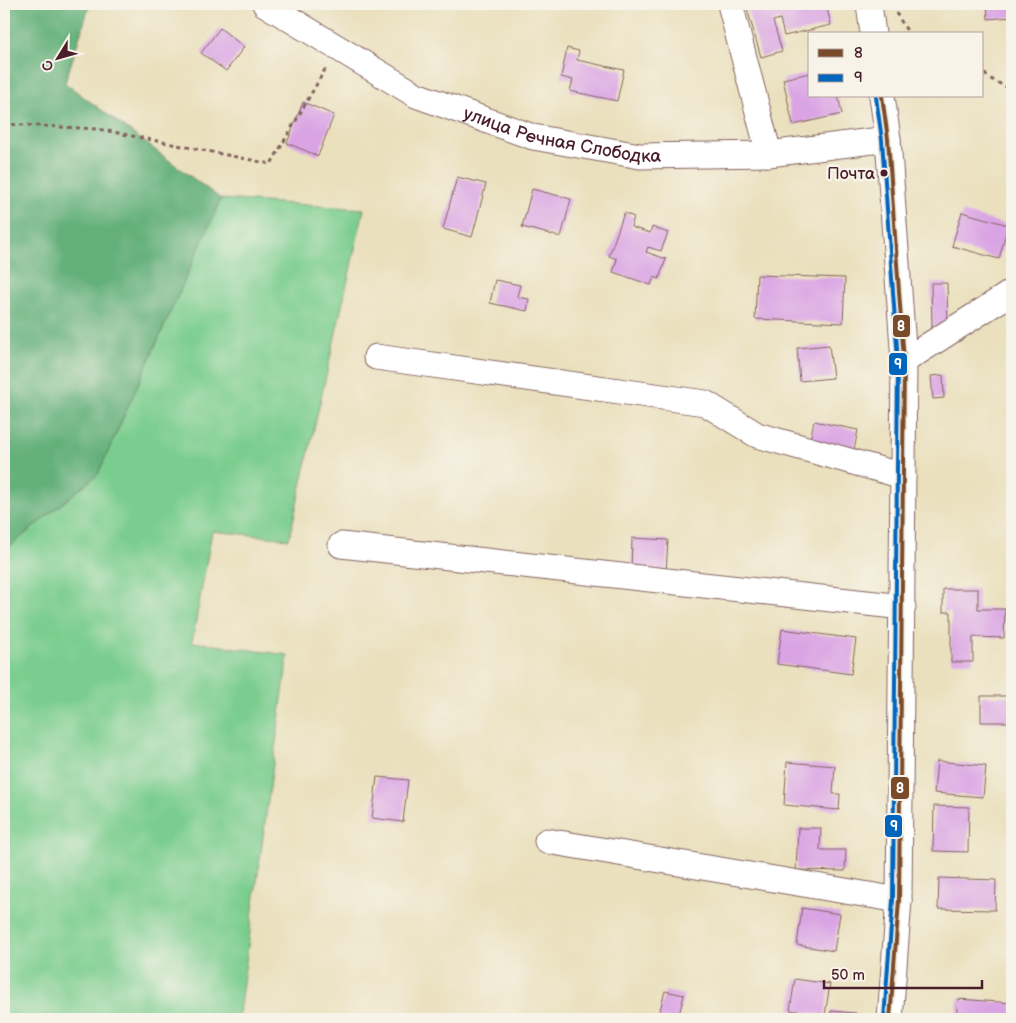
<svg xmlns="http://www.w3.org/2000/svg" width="1016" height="1023" font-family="'Balsamiq Sans',sans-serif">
	<rect width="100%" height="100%" fill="#f7f3e8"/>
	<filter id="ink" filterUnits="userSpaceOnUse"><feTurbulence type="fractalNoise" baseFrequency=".02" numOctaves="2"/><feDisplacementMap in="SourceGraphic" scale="10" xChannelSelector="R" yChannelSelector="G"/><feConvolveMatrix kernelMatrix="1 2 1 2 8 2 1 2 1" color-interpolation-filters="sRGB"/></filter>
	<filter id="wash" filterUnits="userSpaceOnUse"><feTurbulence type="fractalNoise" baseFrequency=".0096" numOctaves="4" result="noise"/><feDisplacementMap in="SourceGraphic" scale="20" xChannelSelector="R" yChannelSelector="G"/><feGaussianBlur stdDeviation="1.12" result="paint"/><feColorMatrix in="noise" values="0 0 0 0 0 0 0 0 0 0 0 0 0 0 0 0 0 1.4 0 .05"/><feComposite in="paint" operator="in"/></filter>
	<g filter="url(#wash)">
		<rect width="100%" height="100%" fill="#eae0bd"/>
		<!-- green -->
		<path fill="#7acd8f" stroke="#62765d" d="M221,199L364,209L289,539L212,531L192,642L288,655L238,1019H4V551L98,474Z"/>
		<!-- forest -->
		<path fill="#63b07a" stroke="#566852" d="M4,4H90L65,83L221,199L98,474L4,551Z"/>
		<g id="blocks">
			<!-- building -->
			<path fill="#daa4e4" d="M750,4H826L831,25L784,36L780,19L773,21L782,51L761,57L746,5Z
				M987,4H1012V17L988,19Z
				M220,28L244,47L226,71L201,53Z
				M567,48L579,51L577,60L624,70L617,101L570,91L573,80L561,77Z
				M810,73V96H838L842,114L793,125L783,79Z
				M303,102L334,115L318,156L287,143Z
				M457,177L486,184L472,237L443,229Z
				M532,189L571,199L561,237L522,227Z
				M962,212L1008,225L999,259L952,246Z
				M624,213L634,217L631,227L650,233L652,227L668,233L661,251L648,247L646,252L666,259L659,279L654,277L651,285L613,272L617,259L609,256Z
				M757,275L845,278L843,323L755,319Z
				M495,280L520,285L517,297L529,299L527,311L490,303Z
				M931,283H947L948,327H932Z
				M829,345L833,378L800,381L797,348Z
				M943,375L944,398L933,399L931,376Z
				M814,421L858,430L853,455L810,440Z
				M632,538L668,540L666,572L631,570Z
				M943,589H978V609H1005L1004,638L973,637V662H951V612H943Z
				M782,629L856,639L851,674L777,664Z
				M981,696H1012V722H981Z
				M937,761L986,766L983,797L934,793Z
				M787,762L835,766L833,794H840L839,810L784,805Z
				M377,777L408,780L403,822L372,818Z
				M934,806L969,807L968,852L933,851Z
				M798,828H821L820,850H846L845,871L796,870Z
				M939,878L996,880L995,910L938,909Z
				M802,908L840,914L834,951L797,945Z
				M795,979L830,984L825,1015L790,1010Z
				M665,991L684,995L678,1019L658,1018Z
				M958,999L1012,1003V1019H956Z
				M831,1011L856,1013L855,1019H830Z"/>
		</g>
	</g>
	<g filter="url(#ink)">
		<use href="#blocks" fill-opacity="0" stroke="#82635e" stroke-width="1"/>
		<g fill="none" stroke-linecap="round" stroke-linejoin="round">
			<!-- minor casing -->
			<g stroke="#82635e" stroke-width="27">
				<g id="minor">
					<path id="s1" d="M265,4L416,95L533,137L640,156L769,154L888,139"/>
					<path d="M730,4L769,154"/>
					<path d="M869,4L873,34"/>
					<path d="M882,96L888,139L904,361L899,900L890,1019"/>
					<path d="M376,357L705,403L757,435L903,476"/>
					<path d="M904,361L1012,292"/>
					<path d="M341,545L903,607"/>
					<path d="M547,841L899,900"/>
				</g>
			</g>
			<!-- path -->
			<path stroke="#82635e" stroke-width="3" stroke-dasharray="4 4" stroke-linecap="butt" d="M896,13L909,34
				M982,66L987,77L1012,90
				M4,124L98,129L271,164L327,66"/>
			<!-- minor -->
			<use href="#minor" stroke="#fff" stroke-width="25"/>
			<!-- bus-1 casing -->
			<g stroke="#f7f3e8" stroke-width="8">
				<path id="bus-1" d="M882,96L888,139L904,361L899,900L890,1019"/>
			</g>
			<!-- bus-2 casing -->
			<g stroke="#f7f3e8" stroke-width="8">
				<path id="bus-2" d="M876,97L882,140L898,361L893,900L884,1019"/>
			</g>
			<!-- bus-1 -->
			<use href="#bus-1" stroke="#7a4b2a" stroke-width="4"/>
			<!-- bus-2 -->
			<use href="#bus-2" stroke="#0065bd" stroke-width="4"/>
		</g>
	</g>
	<!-- markers -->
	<circle fill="#4a1f2b" stroke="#f7f3e8" stroke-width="2" cx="884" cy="173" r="4.5"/>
	<g text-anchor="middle" stroke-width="5" stroke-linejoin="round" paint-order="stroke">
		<!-- bus labels -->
		<g font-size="17" fill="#4a1f2b" stroke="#f7f3e8" text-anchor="end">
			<text x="875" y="179">Почта</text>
		</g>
		<!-- street labels -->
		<g font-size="18" fill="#4a1f2b" stroke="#f7f3e8">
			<text dy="6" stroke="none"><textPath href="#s1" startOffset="329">улица Речная Слободка</textPath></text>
		</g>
	</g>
	<g stroke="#f7f3e8" stroke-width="2">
		<rect x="892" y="314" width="19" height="24" rx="5" fill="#7a4b2a"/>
		<rect x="888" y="352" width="20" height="24" rx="5" fill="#0065bd"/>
		<rect x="890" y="776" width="20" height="24" rx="5" fill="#7a4b2a"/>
		<rect x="884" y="814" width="19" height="24" rx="5" fill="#0065bd"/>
	</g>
	<g font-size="14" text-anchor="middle" font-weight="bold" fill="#fff">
		<text x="901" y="331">8</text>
		<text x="898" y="369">9</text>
		<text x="900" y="793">8</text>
		<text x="894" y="831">9</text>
	</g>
	<!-- margin -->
	<rect width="1016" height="1023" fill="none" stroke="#f7f3e8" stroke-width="20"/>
	<!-- legend -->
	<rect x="808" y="32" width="175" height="65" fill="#f7f3e8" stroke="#b29e9c"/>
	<rect x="818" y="49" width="25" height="8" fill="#7a4b2a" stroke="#b29e9c"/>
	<text x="854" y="58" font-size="15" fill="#4a1f2b">8</text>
	<rect x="818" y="74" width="25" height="8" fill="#0065bd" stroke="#b29e9c"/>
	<text x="854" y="82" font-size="15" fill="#4a1f2b">9</text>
	<!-- north arrow -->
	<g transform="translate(58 58) rotate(233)" stroke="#f7f3e8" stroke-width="4" paint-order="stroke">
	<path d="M0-4L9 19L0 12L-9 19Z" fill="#4a1f2b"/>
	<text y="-8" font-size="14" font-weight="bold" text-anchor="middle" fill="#4a1f2b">С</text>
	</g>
	<!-- scale -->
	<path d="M824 980v8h158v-8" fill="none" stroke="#4a1f2b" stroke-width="2.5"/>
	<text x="831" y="980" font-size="15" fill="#4a1f2b" stroke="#f7f3e8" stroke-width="4" paint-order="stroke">50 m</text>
</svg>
